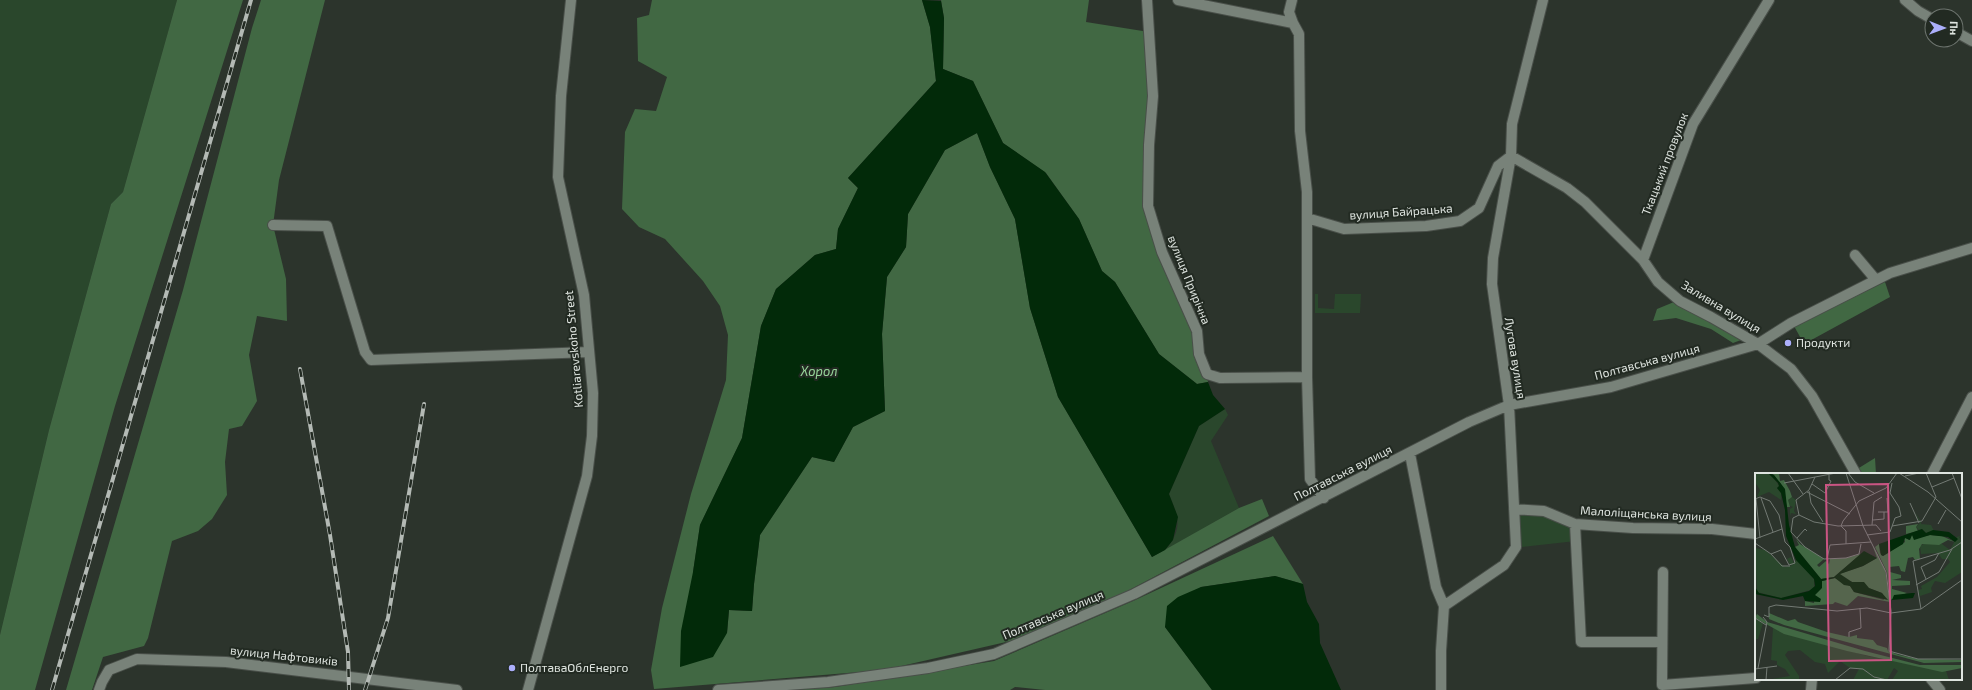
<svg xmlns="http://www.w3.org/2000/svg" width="1972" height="690" font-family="'Exo 2',sans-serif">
	<rect width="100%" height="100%" fill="#2c342c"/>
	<!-- green -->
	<path fill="#2a472c" d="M0,0H177L123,192L111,204L49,430L0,635Z
		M1315,294H1318V308L1334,309L1335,294H1361L1360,313H1315Z
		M1225,409L1228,415L1211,441L1239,508L1165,550C1183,529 1179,518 1169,494L1199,426Z
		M1520,509L1575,524L1576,541L1522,547L1519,540Z"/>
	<!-- forest -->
	<path fill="#416843" d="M177,0H243L115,406L35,690H0V635L49,430L111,204L123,192Z
		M261,0H325L279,180L273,225L286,279L287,321L257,316L249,355L257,401L242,426L229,429L225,462L227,495L212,519L198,531L172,541L148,638L144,646L103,657L92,690H66L183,290L252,28Z
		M652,0H922L930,27L936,81L848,178L858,188L838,229L836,249L815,255L776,289L761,326L742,438L700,525L693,572L727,633L729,610L752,611L754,584L760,535L812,457L834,462L853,427L885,411L882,334L887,277L906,247L908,214L945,150L977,133L990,167L1015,219L1030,308L1058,397L1152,557L1239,508L1262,499L1269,516L1116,597L1019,639L884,670L654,689L651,670L662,608L691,494L726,380L728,335L720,306L703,281L665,239L639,227L622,209L625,132L635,109L656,111L667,77L638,61L637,18L649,15Z
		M941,0H1089L1086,22L1149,32L1148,206L1197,331L1208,382L1197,384L1159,354L1115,282L1102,271L1079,219L1046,173L1003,143L973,81L943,69L944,18Z
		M1885,282L1890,297L1804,344L1794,326Z
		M1674,302L1710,319L1741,340L1733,343L1711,329L1676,318L1653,321L1657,309Z
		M1875,458L1876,474H1856L1854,471Z
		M1273,536L1303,584L1275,576L1201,587L1165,627L1212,690H1045L1015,687L1010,690H790L835,687L994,661L1133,601Z"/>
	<!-- water -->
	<path fill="#022a09" d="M922,0L941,1L944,18L943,69L973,81L1003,143L1045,172L1079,219L1102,271L1115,282L1159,354L1197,384L1208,382L1213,395L1225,409L1199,426L1169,494L1178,517L1173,540L1165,550L1152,557L1058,397L1030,308L1015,219L990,167L977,133L945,150L908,214L906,247L887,277L882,334L885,411L853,427L834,462L812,457L760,535L754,584L752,611L729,610L727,633L713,657L680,667L681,631L693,572L700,525L742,438L761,326L776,289L815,255L836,249L838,229L858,188L848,178L936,81L930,27Z
		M1275,576L1303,584L1307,602L1319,624L1320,643L1341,690H1212L1165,627L1167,606L1178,597L1201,587Z"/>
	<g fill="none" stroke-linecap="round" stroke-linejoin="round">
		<!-- minor casing -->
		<g stroke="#494f49" stroke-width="12">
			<path id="minor" d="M1147,0L1153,96L1149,145L1148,206L1162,252L1197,331L1199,354L1207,374L1220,378L1307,377
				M1178,0L1293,23L1299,34L1300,131L1307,192V377L1310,479L1324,498
				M1292,0L1289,12L1293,23
				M1905,0L1918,11L1932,19
				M1956,32L1972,41
				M1307,218L1344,229L1426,226L1460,221L1479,208L1498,166L1511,156L1567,188L1585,202L1643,260L1658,282L1680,301L1711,317L1758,344L1791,369L1812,396L1856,474
				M273,225L327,226L365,352L371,360L589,352
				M1855,255L1876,280
				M1643,260L1693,124L1769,0
				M1410,454L1436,587L1444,606L1441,651V690
				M1932,474L1972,397
				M1514,509L1544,511L1575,524L1633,528L1712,529L1756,534
				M1575,524L1581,642H1662
				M1663,572L1662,685L1756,678
				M1444,606L1504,565L1516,547L1509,405L1492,284L1493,258L1511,156L1512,124L1543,0
				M1931,679L1940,690
				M99,690L102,682L109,670L137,659L226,662L457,690
				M528,690L587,476L592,436L593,393L584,295L558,177L561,96L571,0
				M718,690L828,682L928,668L994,654L1134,594L1469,422L1509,405L1611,387L1758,344L1791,323L1890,273L1972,248
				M1811,690L1812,679"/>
		</g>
		<!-- minor -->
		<use href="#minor" stroke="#788279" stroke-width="10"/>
		<!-- rail casing -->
		<g stroke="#b4bab5" stroke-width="4">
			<path id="rail" d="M300,369L330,535L348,652L349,690
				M52,690L251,0
				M365,690L388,618L424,404"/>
		</g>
		<!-- rail -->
		<use href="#rail" stroke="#222a22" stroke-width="2.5" stroke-dasharray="8" stroke-linecap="butt"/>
	</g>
	<!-- markers -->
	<g fill="#acaffb" stroke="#222a22" stroke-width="1.5">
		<circle cx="1788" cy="343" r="4"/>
		<circle cx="512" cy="668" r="4"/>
	</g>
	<g text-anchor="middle" stroke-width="4" stroke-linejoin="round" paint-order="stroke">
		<!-- street labels -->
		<g font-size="12" fill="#dee4df" stroke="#222a22">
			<text transform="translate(1665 164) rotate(-69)" y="4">Ткацький провулок</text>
			<text transform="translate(1401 212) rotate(-4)" y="4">вулиця Байрацька</text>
			<text transform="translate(1189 280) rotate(68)" y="4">вулиця Прирічна</text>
			<text transform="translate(1721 307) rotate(31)" y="4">Заливна вулиця</text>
			<text transform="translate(574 349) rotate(-95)" y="4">Kotliarevskoho Street</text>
			<text transform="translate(1515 358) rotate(81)" y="4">Лугова вулиця</text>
			<text transform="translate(1647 362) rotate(-15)" y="4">Полтавська вулиця</text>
			<text transform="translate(1343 473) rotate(-27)" y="4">Полтавська вулиця</text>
			<text transform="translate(1646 514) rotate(3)" y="4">Малоліщанська вулиця</text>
			<text transform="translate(1053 615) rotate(-23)" y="4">Полтавська вулиця</text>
			<text transform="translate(284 656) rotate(6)" y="4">вулиця Нафтовиків</text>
		</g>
		<!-- poi labels -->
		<g font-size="12" fill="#dee4df" stroke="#222a22" text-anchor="start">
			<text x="1796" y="347">Продукти</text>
			<text x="520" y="672">ПолтаваОблЕнерго</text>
		</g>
		<!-- water labels -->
		<g font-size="13" font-style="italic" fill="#96d399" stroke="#222a22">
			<text x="819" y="376">Хорол</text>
		</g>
	</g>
	<!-- overview -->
	<g transform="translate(1755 473)">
		<rect width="207" height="207" fill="#2c342c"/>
		<path d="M0,0H13L18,4L24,13L22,15L26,20V27L14,19L2,24L5,17L0,9ZM37,24L41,27L39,38L41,41L36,40L35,43V36L38,34L33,32V27ZM160,39L166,49V51L176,52L179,58L171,60L167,56L164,57L161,54L165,50ZM207,62L204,64L207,69V99L190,110L180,108L176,115L177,119L165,123L163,117L167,116L166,113L182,104L195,89L193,86H187L183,80L166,81L165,73L170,70L187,71L195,77L202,64ZM0,75L10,77L30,94L38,92H35L32,86L36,84L39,90L41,87L44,89L59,106V116L26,125L2,119ZM0,145L8,150L3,166H0ZM18,155L112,183L191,198L194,207H137L143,198L139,195L132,207H98L104,196L95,195L85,188L73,200L70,191L60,189L45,177L33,178L30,182L44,203V207H11L35,203L30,196L22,192V188L16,187Z" fill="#2a472c"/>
		<path d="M17,0H24L25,8L29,7L35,18L37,24L33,27L35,34H32L26,11ZM163,51L161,54L163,58L151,61V53ZM157,62L161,65L175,62L187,63L200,69L193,67L184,72L167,71L164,76L165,86L160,87L158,84L153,85L150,99L146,98L144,93L134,94L135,99L146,102V105L137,107L155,108V112L137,113V116L152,120L135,127L132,99L120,74L124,71L125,80L128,83L150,69L149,64L154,67ZM41,66L45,71L69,86L62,92L64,94L71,88L74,91L75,86L91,85L106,81L79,104L66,106L40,74L44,72ZM118,74L130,96L135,129L103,123L92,133L80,129L78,131L50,133V128L59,130L60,120L67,108L80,105L95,113L99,119L129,127L127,120L92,107L84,101L108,93L122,85ZM14,140L33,148L40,146L43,149L72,159L94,164L102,162V165L118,167L122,172L132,175L133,178L144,182L163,186L207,187V189L169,190L29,152L14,146ZM2,141L12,149L110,178L165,192H207V195L187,199L92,178L29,161L0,145Z" fill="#416843"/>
		<path d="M13,0L19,2L30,16L34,52L40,74L66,106L79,104L109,78L122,85L108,93L85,101L97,109H109L114,115L127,120L133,127L99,119L95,113L89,112L80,105L67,108V115L60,122L66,126L65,129L50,128L48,123L28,127L0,121V114L4,120L26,125L54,118L60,113L59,106L41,87L31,63L30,37L26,20L22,15L24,13L23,10ZM167,56L171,60L178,57L194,59L203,66L200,69L193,64L175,62L159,67L157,62L155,67L150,65L148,71L128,83L126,82L124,71ZM157,120H160L158,125L137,127L139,122Z" fill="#022a09"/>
		<path fill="none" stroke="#737a74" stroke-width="1" d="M33,0L48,21M91,0L108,53L131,99L136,138L134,178L163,186H207M93,0L100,9L119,20M144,0L173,19L207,49M197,0L207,26M150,3L164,0M60,4L54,17L41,27L44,42L59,49L83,53L121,52L126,58M29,10L81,0M57,11L70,20L76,8L74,7V2M177,14L199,5M54,18L56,30L68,49M52,19L95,41M6,25L18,59M0,26L5,24L15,28L24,42L30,69L35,74L40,90L34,92L26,77L16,81L0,70M1,26L5,65M155,30L164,50M123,39H133L132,25M44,42L38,45L36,59L50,74L69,86L91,85L104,81L106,71M118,47L129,46V39M183,51L191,37M117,52L119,29L127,24M137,53L167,48L181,24L171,0M112,62L135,59L140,45L146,43L144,34L135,20L137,10M42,65L50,56L52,58M0,66L27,56M91,71V58L86,53L88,48L104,28L131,15L142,0M16,81L27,93H35M72,86L75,72L116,69M171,106L166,94L180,87L184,80M161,112L184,99L197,76M166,136L158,88L195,77L207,69M9,142L14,144V134L21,132L82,138L112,135L136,140L166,136L207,107M0,145L11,152M94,164V159L106,155L105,135M3,195L12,149L8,144M0,196L22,193M11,207L12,194M80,207L95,195L108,196L119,204L132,207"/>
		<path fill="#ca5583" fill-opacity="0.15" stroke="#ca5583" stroke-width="2" d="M133,11L136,187L74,188L71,12Z"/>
		<rect width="207" height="207" fill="none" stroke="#dee4df" stroke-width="2"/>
	</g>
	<!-- north arrow -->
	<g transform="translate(1944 28) rotate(91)"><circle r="19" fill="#222a22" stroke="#6d746e"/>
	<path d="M0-3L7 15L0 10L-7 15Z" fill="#acaffb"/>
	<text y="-6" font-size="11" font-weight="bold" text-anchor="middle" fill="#dee4df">Пн</text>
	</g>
</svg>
